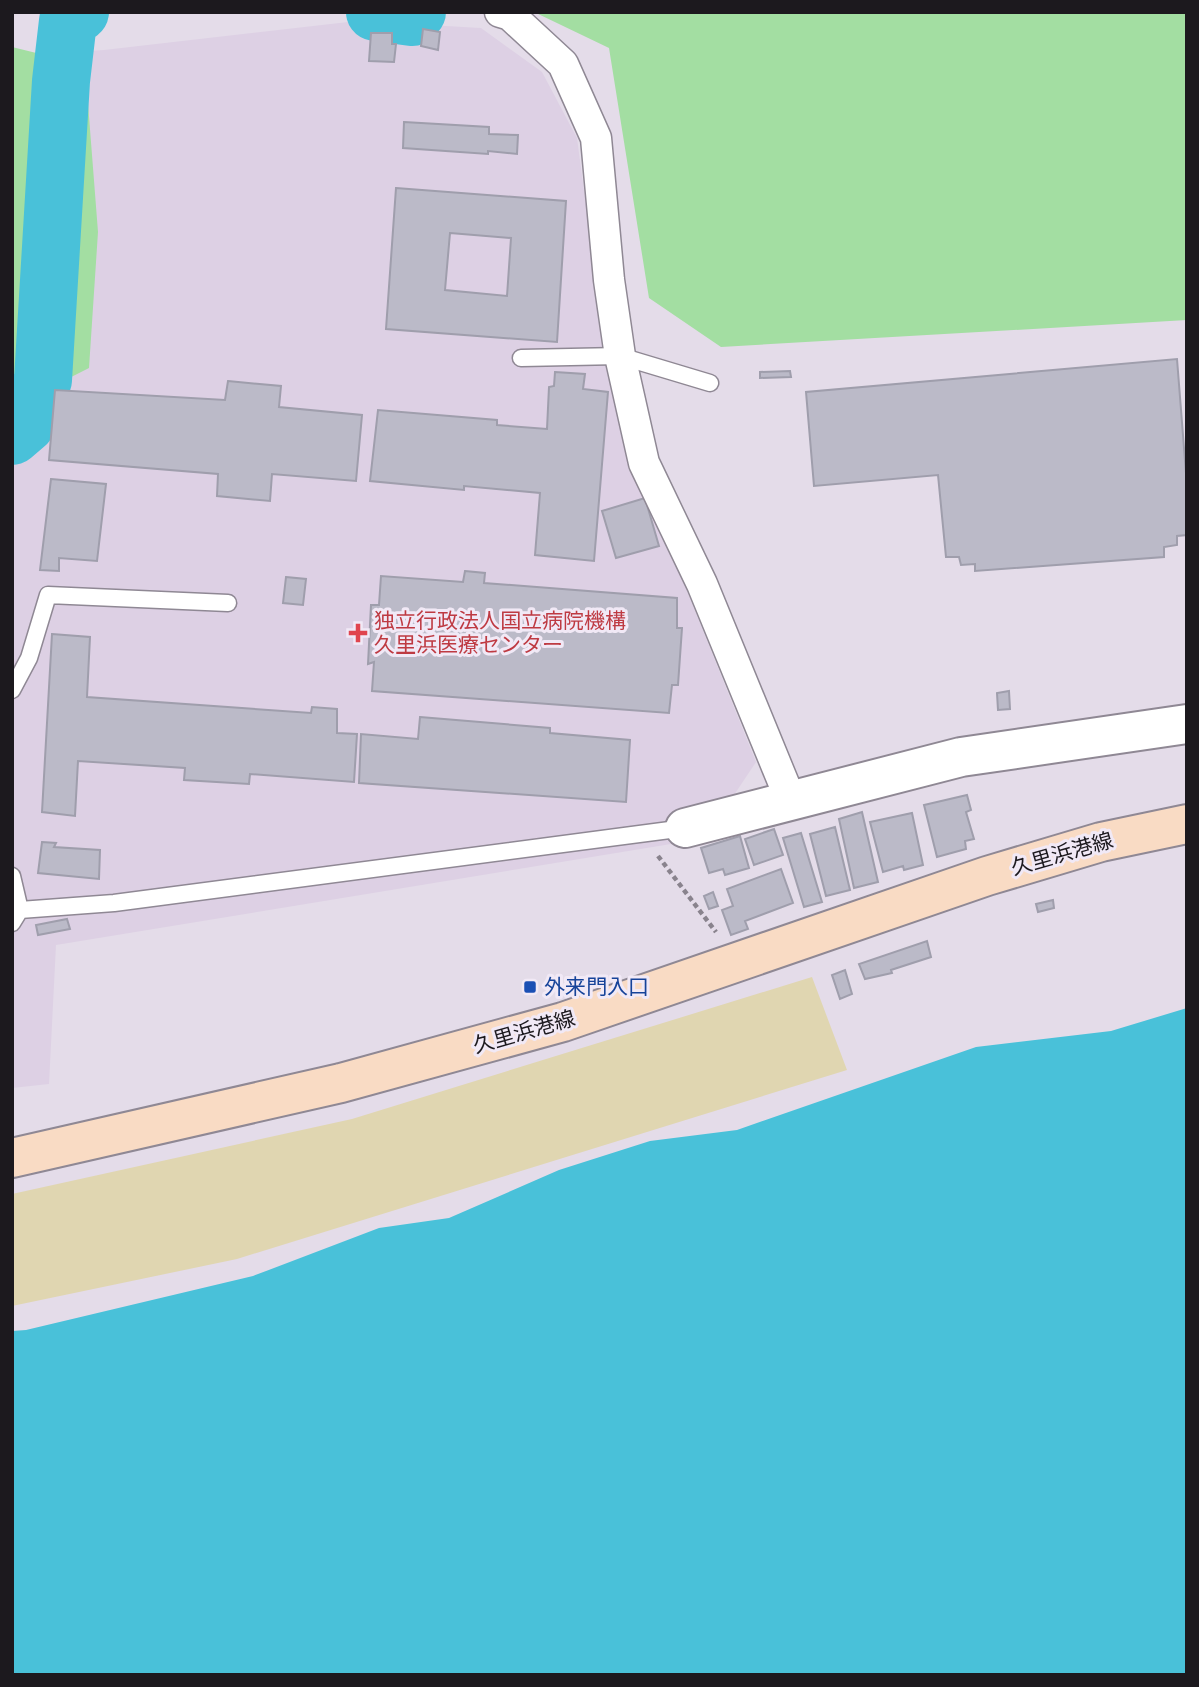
<svg xmlns="http://www.w3.org/2000/svg" width="1199" height="1687" font-family="'Golos Text','Noto Sans JP',sans-serif">
	<rect width="100%" height="100%" fill="#e4dce9"/>
	<!-- built -->
	<path fill="#ddd0e4" d="M357,21L481,28L542,72L577,138L608,371L629,470L652,504L756,762L730,801L677,843L56,945L49,1084L12,1088V56L104,50Z"/>
	<!-- green -->
	<path fill="#a3dea2" d="M534,12H1187V320L721,347L649,298L609,48Z
		M12,47L85,65L98,232L89,368L12,407Z"/>
	<!-- sand -->
	<path fill="#e0d6b1" d="M812,977L847,1070L237,1259L12,1306V1194L352,1119Z"/>
	<!-- water -->
	<path fill="#49c1d9" d="M1187,1008V1675H12V1331L26,1330L253,1276L379,1228L449,1218L559,1170L650,1141L737,1130L976,1047L1111,1031Z"/>
	<g fill="none" stroke-linecap="round" stroke-linejoin="round">
		<!-- river -->
		<path stroke="#49c1d9" stroke-width="58" d="M375,12L412,17L417,12
			M12,436L26,424L43,380L61,81L68,21L80,12"/>
	</g>
	<!-- building -->
	<path fill="#bbbac8" stroke="#9f9eac" stroke-width="2" fill-rule="evenodd" d="M423,29L440,32L438,50L421,46Z
		M371,33H392V44H396L394,62L369,61Z
		M404,122L489,127V134L518,135L517,154L488,151V154L403,148Z
		M396,188L566,201L557,342L386,329ZM450,233L511,238L507,296L445,290Z
		M1177,359L1187,486V535L1177,536V545L1164,547V557L975,571V564L961,565L959,557H946L938,475L814,486L806,392Z
		M790,371L791,377L760,378V372Z
		M555,372L585,374L583,389L608,392L594,561L535,555L540,493L464,486V490L370,481L378,410L497,420V425L547,429L549,387L554,386Z
		M228,381L281,386L279,407L362,415L356,481L272,474L270,501L217,496L218,474L49,460L55,390L225,400Z
		M51,479L106,484L97,561L59,558V571L40,570Z
		M645,498L659,546L616,558L602,511Z
		M465,571L485,573L484,583L677,598V628H682L678,685H672L669,713L372,691L374,662L368,664L371,605H379L381,576L463,582Z
		M286,577L306,579L303,605L283,603Z
		M52,634L90,637L87,697L311,713L312,707L337,709V733L357,734L354,782L250,774L249,784L184,780L185,768L78,761L75,816L42,812Z
		M1009,691L1010,709L998,710L997,693Z
		M420,717L550,728V733L630,740L626,802L359,783L361,734L418,739Z
		M967,795L971,810L966,812L974,839L965,841L966,849L937,857L924,805Z
		M862,812L878,882L854,888L839,819Z
		M912,813L923,865L904,870L903,866L883,872L870,822Z
		M835,827L850,890L826,896L810,834Z
		M774,829L783,855L754,865L745,839Z
		M801,833L822,902L804,907L783,838Z
		M740,836L749,868L725,875L723,869L709,873L701,848Z
		M42,842L56,843L54,847L100,850L99,879L38,873Z
		M781,869L793,903L745,921L748,929L731,935L722,910L733,906L727,889Z
		M713,892L718,906L709,909L704,896Z
		M1053,900L1054,908L1038,912L1036,904Z
		M67,919L70,929L38,935L36,925Z
		M927,941L931,957L891,970L892,973L865,979L859,964Z
		M845,970L852,994L840,999L832,975Z"/>
	<g fill="none" stroke-linecap="round" stroke-linejoin="round">
		<!-- service casing -->
		<g stroke="#8f8894" stroke-width="19">
			<path id="service" d="M521,358L620,356L710,383
				M12,690L29,658L48,595L228,603
				M12,876L20,910
				M12,923L20,910L114,903L685,828"/>
		</g>
		<!-- minor casing -->
		<g stroke="#8f8894" stroke-width="33">
			<path id="minor" d="M500,12L510,15L563,64L596,138L609,280L620,356L644,463L702,584L791,801"/>
		</g>
		<!-- tertiary casing -->
		<g stroke="#8f8894" stroke-width="42">
			<path id="tertiary" d="M685,828L961,757L1187,724"/>
		</g>
		<!-- secondary casing -->
		<g stroke="#8f8894" stroke-width="42">
			<path id="secondary" d="M12,1158L341,1083L563,1022L987,876L1101,842L1187,824"/>
		</g>
		<!-- path -->
		<path stroke="#89838d" stroke-width="4.5" stroke-dasharray="5 3.5" stroke-linecap="butt" d="M658,856L716,932"/>
		<!-- service -->
		<use href="#service" stroke="#fff" stroke-width="16"/>
		<!-- minor -->
		<use href="#minor" stroke="#fff" stroke-width="30"/>
		<!-- tertiary -->
		<use href="#tertiary" stroke="#fff" stroke-width="38"/>
		<!-- secondary -->
		<use href="#secondary" stroke="#f9dbc4" stroke-width="38"/>
	</g>
	<!-- markers -->
	<path fill="#e0444e" stroke="#f1e9f6" stroke-width="2.5" d="M354.5 622.5h7v7h7v7h-7v7h-7v-7h-7v-7h7z"/>
	<rect fill="#1a4fb4" stroke="#f1e9f6" stroke-width="2.5" x="523" y="980" width="14" height="14" rx="3.5"/>
	<g text-anchor="middle" stroke-width="6" stroke-linejoin="round" paint-order="stroke">
		<!-- health labels -->
		<g font-size="21" fill="#be3a42" stroke="#f1e9f6" text-anchor="start">
			<text x="374" y="628">独立行政法人国立病院機構<tspan x="374" dy="24">久里浜医療センター</tspan></text>
		</g>
		<!-- street labels -->
		<g font-size="21" fill="#1c191e" stroke="#f1e9f6">
			<text transform="translate(1062 854) rotate(-16)" y="7">久里浜港線</text>
			<text transform="translate(524 1032) rotate(-16)" y="7">久里浜港線</text>
		</g>
		<!-- transit labels -->
		<g font-size="21" fill="#164399" stroke="#f1e9f6" text-anchor="start">
			<text x="544" y="994">外来門入口</text>
		</g>
	</g>
	<!-- border -->
	<rect width="1199" height="1687" fill="none" stroke="#1c191e" stroke-width="28"/>
</svg>
